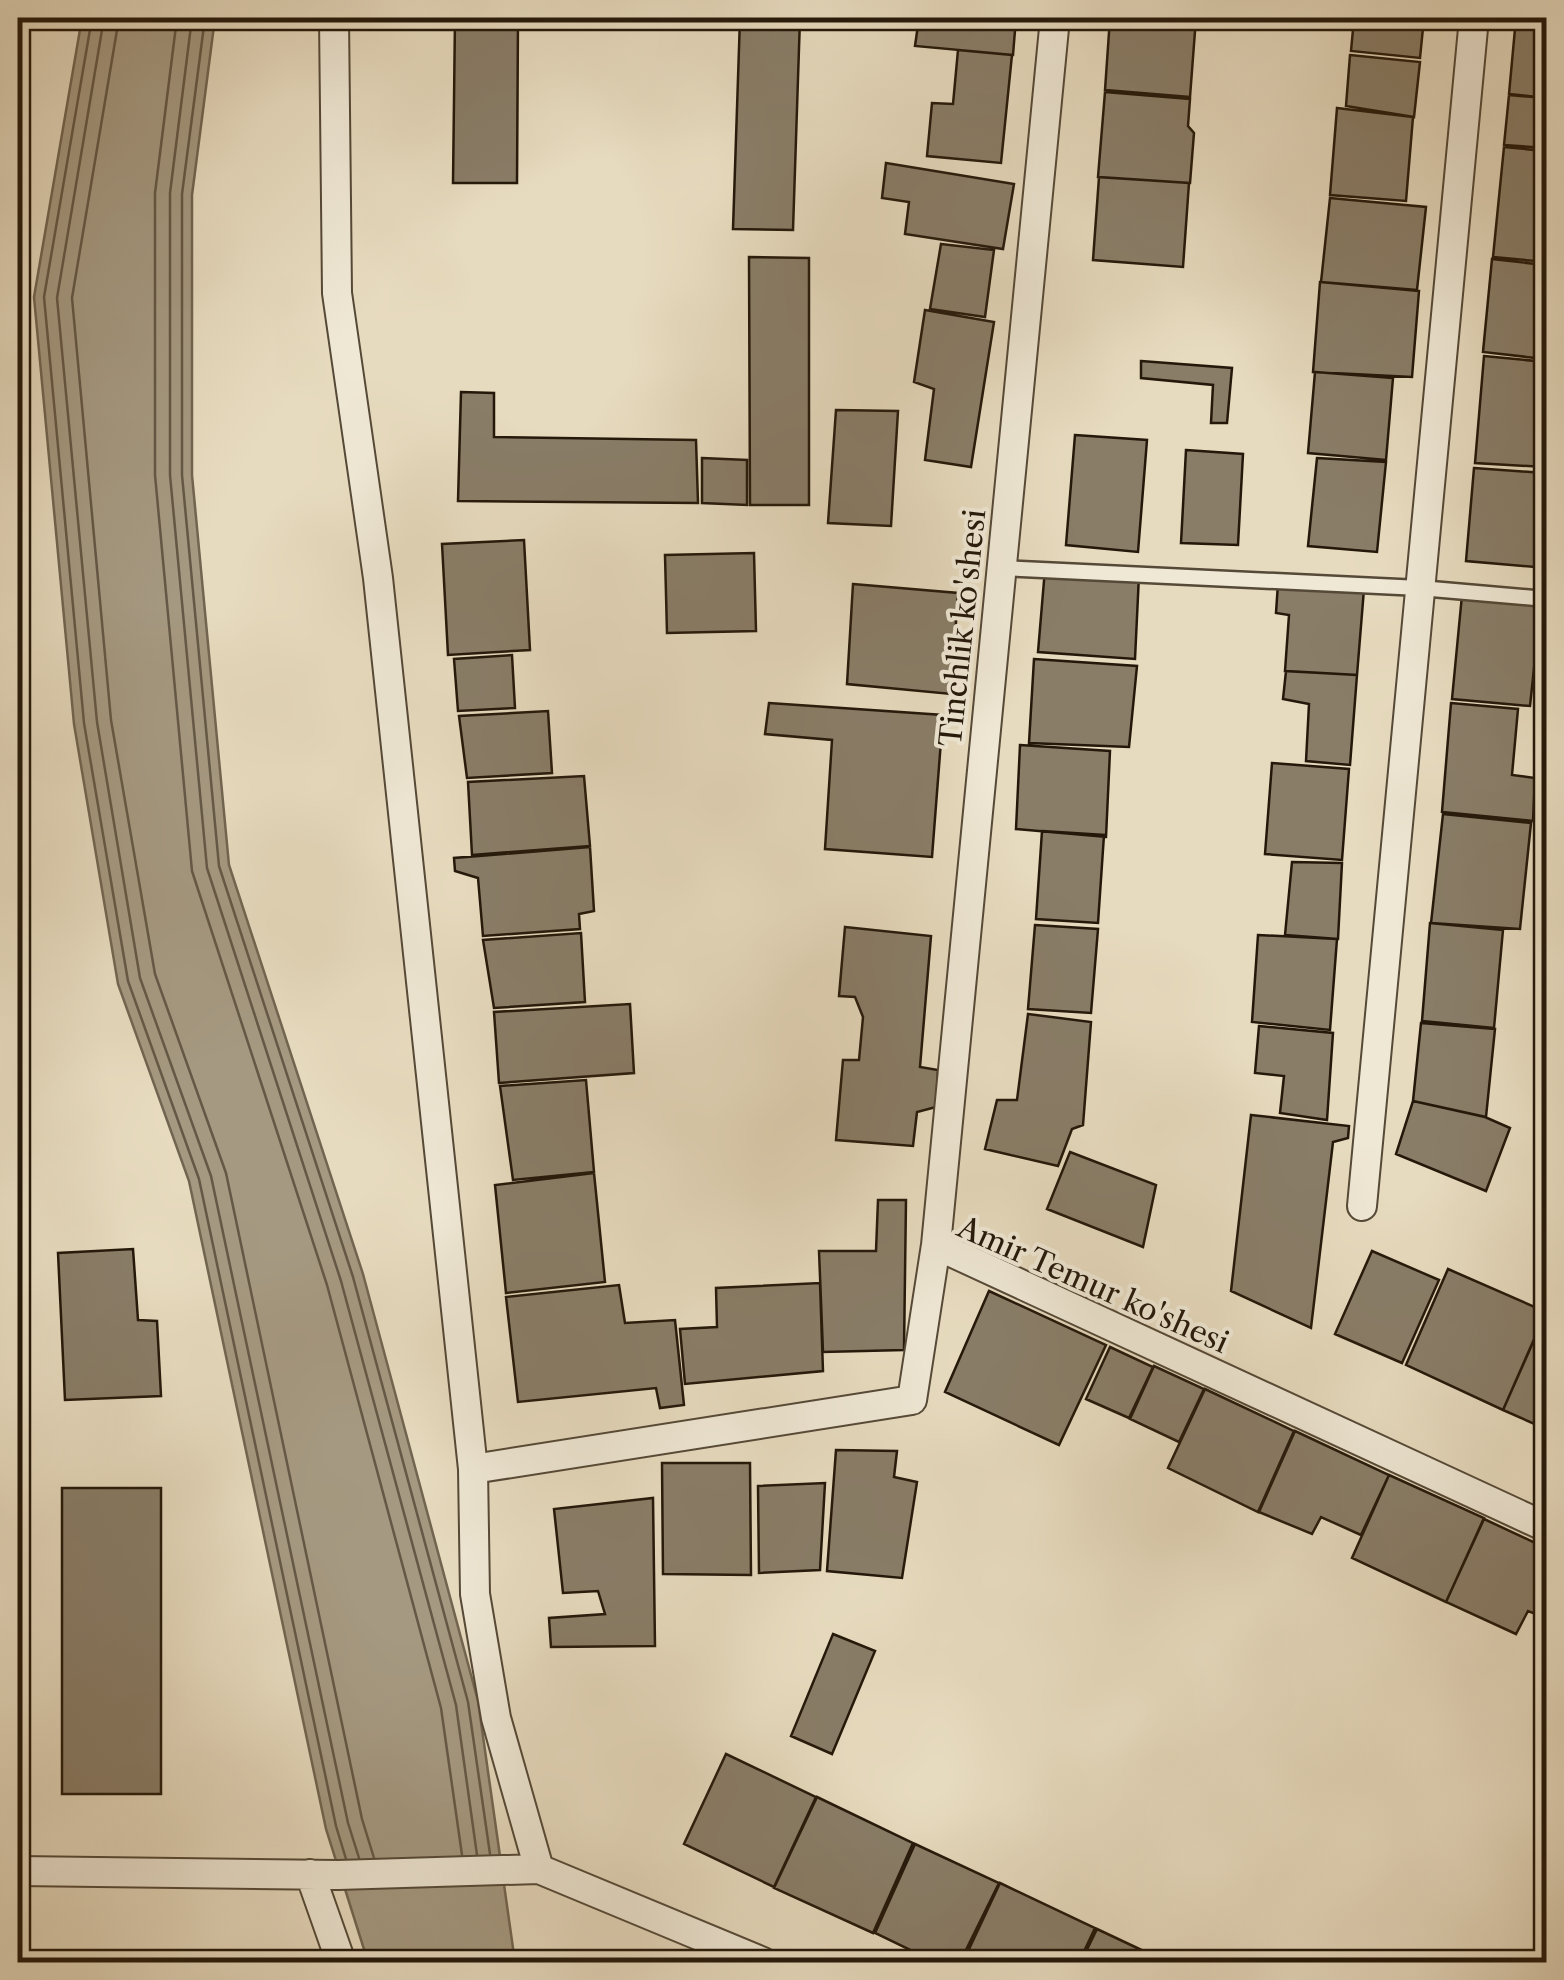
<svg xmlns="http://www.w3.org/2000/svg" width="1564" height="1980" font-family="'Libre Caslon Text',serif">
	<rect width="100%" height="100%" fill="#e7dbbf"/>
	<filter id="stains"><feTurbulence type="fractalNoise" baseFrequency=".002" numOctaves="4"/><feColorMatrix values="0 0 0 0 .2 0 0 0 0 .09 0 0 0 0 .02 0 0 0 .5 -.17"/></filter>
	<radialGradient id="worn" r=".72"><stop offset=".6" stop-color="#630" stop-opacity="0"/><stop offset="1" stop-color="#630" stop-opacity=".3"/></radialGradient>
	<!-- water -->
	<path fill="#a59981" stroke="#716551" stroke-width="2.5" d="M82,18H215L192,195V475L229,865L363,1274L478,1701L515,1962H368L326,1829L189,1181L118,984L74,724L34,297Z"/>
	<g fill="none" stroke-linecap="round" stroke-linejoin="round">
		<!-- shore -->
		<path stroke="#645846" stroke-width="2.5" d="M92,18L44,297L84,723L128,981L199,1179L336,1826L346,1859
			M104,18L57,298L97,722L140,978L211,1176L348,1823L359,1858
			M119,18L72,298L111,720L155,974L226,1173L362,1819L374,1858
			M177,18L155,193V475L192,871L327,1285L441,1708L462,1855
			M192,18L170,193V475L207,868L341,1281L456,1705L477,1855
			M205,18L182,194V475L219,866L353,1277L468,1702L490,1854"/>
	</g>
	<!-- building -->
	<path fill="#897d68" stroke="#24180a" stroke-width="2.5" d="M455,18H518L517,183H453Z
		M740,18H800L793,230L733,229Z
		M919,18H1016L1013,55L915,46Z
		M1110,18H1196L1190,97L1105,90Z
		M1345,18H1424L1420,58L1351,51L1354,19Z
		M1516,18H1546V98L1509,94Z
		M958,50L1012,55L1001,163L927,156L932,103L953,104Z
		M1350,55L1420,62L1414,117L1346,106Z
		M1105,92L1190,99L1188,126L1194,133L1190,183L1098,177Z
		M1509,95L1546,98V148L1504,145Z
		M1337,108L1413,117L1406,201L1330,195Z
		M1504,147L1546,151V262L1493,257Z
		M886,163L1014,184L1003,249L905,234L909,202L882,198Z
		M1099,177L1189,183L1183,267L1093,260Z
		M1330,198L1426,207L1417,290L1321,282Z
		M941,244L994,250L985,317L930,309Z
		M749,257L809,258V505H750Z
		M1492,259L1545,265L1536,358L1483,352Z
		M1320,282L1419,291L1412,377L1313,372Z
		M925,310L994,322L971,467L925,460L934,389L914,382Z
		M1484,356L1546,362L1544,467L1475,463Z
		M1141,361L1232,368L1227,423H1211L1213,385L1141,378Z
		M1315,372L1393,378L1386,460L1308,453Z
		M461,392L494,393V437L696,440L698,503L458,501Z
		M836,410L898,411L891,526L828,523Z
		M1075,435L1147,440L1138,552L1066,545Z
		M1186,450L1243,454L1238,545L1181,543Z
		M702,458L747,460V505L702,503Z
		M1317,458L1386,462L1377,552L1308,546Z
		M1474,468L1544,473L1539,535L1546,536V568L1466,561Z
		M524,540L530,650L448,655L442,544Z
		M754,553L756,631L667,633L665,555Z
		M1045,569L1139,575L1135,659L1038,652Z
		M1278,583L1364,589L1357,675L1285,671L1289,615L1276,613Z
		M853,584L958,593L951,694L847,684Z
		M1462,595L1541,603L1530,706L1452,699Z
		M512,655L515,708L458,711L454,659Z
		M1034,659L1137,666L1129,747L1029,743Z
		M1286,671L1357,675L1350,765L1306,761L1309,704L1283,699Z
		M769,703L943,715L932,857L825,849L832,740L765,734Z
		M1451,703L1518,709L1512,775L1535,778L1533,821L1442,812Z
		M548,711L552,773L467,778L459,716Z
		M1020,745L1110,751L1106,837L1016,829Z
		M1272,763L1349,769L1342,860L1265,854Z
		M584,776L590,846L472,855L468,782Z
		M1443,814L1531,823L1520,929L1431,923Z
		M1042,831L1104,835L1098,923L1036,919Z
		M590,847L594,911L579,914L580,929L483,936L478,878L455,871L454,858Z
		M1292,862L1342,863L1338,939L1285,935Z
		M1430,923L1503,930L1494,1028L1422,1021Z
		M1035,925L1098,929L1091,1013L1028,1009Z
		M845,927L931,936L920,1067L938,1070L936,1107L917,1112L913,1146L836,1140L843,1060H859L863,1017L855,997L839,996Z
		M581,933L585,1002L494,1008L483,940Z
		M1258,935L1337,939L1330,1030L1252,1022Z
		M630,1004L634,1073L499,1083L494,1012Z
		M1028,1014L1091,1022L1083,1125L1072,1129L1058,1166L985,1149L997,1100H1017Z
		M1421,1023L1495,1029L1486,1117L1413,1101Z
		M1259,1026L1333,1033L1327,1120L1280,1113L1284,1076L1255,1073Z
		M586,1080L594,1172L513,1180L500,1086Z
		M1413,1101L1485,1117L1510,1128L1486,1191L1396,1154Z
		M1251,1115L1349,1126L1348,1138L1333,1142L1311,1328L1231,1291Z
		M1070,1152L1156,1185L1143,1247L1047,1209Z
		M594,1173L605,1282L506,1293L495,1185Z
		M878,1200H906L904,1350L823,1352L819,1251H876Z
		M133,1249L138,1320L157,1321L161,1396L65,1400L58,1253Z
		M1372,1251L1439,1280L1402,1363L1335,1334Z
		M1448,1269L1546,1312L1503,1410L1406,1365Z
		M820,1283L823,1371L685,1384L680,1329L717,1327L716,1288Z
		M619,1285L625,1323L675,1320L684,1405L660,1408L656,1388L518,1402L506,1297Z
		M989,1291L1106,1345L1059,1445L945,1392Z
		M1546,1313V1429L1503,1410Z
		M1110,1347L1153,1367L1129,1418L1086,1399Z
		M1154,1366L1204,1389L1179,1442L1130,1419Z
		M1205,1389L1294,1431L1258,1512L1168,1468Z
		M1295,1431L1389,1475L1361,1535L1321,1517L1312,1534L1259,1512Z
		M836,1450L897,1451L894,1477L917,1482L902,1578L827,1571Z
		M662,1463H750L751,1575L663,1574Z
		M1389,1475L1484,1518L1446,1602L1352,1558Z
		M825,1483L820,1570L759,1573L758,1486Z
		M62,1488H161V1794H62Z
		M653,1498L655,1646L551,1647L549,1618L605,1614L598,1591L563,1593L554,1509Z
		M1484,1519L1546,1548V1618L1528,1611L1516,1634L1446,1602Z
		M833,1634L875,1651L832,1754L791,1736Z
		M726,1754L816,1797L774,1887L684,1844Z
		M817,1797L913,1843L873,1933L774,1888Z
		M915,1844L999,1883L960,1962H935L875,1933Z
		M1000,1883L1095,1928L1079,1962H963Z
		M1097,1929L1167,1962H1081Z"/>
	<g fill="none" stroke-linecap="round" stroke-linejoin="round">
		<!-- lane casing -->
		<g stroke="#554937" stroke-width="19">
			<path id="lane" d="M1001,568L1420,588L1546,599"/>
		</g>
		<!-- street casing -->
		<g stroke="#554937" stroke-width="32">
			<path id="street" d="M334,18L337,293L378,578L473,1469L475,1594L496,1718L539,1869
				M1362,1206L1474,18
				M936,1245L1055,18
				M473,1469L912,1400L936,1245L1546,1527
				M18,1871L338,1875L539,1869L763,1962
				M310,1874L341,1962"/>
		</g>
		<!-- lane -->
		<use href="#lane" stroke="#efe8d5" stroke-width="14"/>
		<!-- street -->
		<use href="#street" stroke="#efe8d5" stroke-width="28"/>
	</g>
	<g text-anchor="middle" stroke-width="8" stroke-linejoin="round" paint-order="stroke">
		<!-- street labels -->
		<g font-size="30" fill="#24180a" stroke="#efe8d5">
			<text transform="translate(963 628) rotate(-84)" y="10">Tinchlik ko'shesi</text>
			<text transform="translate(1093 1285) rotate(24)" y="10">Amir Temur ko'shesi</text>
		</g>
	</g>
	<!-- margin -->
	<rect width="1564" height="1980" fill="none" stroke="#e7dbbf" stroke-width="60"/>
	<rect x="20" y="20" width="1524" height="1940" fill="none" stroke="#24180a" stroke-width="5"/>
	<rect x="30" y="30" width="1504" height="1920" fill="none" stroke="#24180a" stroke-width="2.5"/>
	<rect width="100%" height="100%" filter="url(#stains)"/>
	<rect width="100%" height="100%" fill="url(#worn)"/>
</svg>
